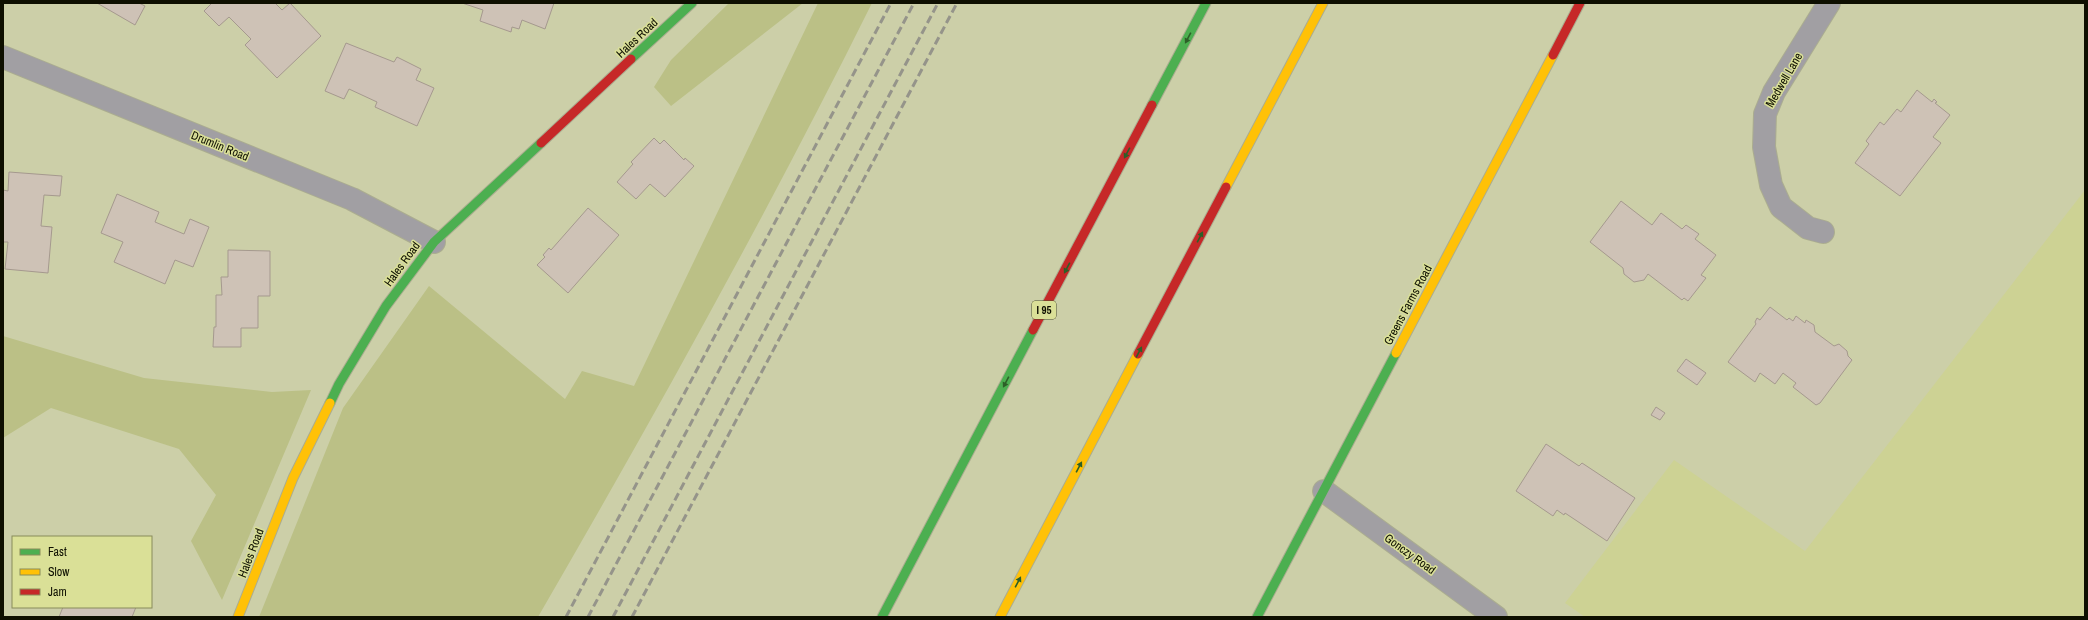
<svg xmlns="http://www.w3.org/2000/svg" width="2088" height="620" font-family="'Archivo Narrow',sans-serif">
	<rect width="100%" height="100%" fill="#cccfa8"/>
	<!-- built -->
	<path fill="#cdd294" d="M2085,190V617H1585L1565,603L1674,460L1805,551Z"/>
	<!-- forest -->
	<path fill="#bbc086" d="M729,3H803L671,106L654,87L671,60Z
		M818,3H872C768,212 655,415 538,617H259L343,408L429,286L565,399L582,371L634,386Z
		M3,336L144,378L272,392L311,390L222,600L191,541L216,495L179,449L51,408L3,438Z"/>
	<!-- building -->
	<path fill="#cec2b6" stroke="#a5998e" d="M97,3H139L145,6L135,25Z
		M212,3H275L282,10L290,3L321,36L277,78L245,45L251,39L229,17L219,26L204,11Z
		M462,3H554L545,29L522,20L519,29L512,27L511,32L480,21L483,10Z
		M346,43L394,62L397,57L421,69L416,80L434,88L417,126L375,107L377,102L349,89L344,99L325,91Z
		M1917,90L1932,102L1934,99L1937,102L1935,103L1950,115L1933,137L1941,143L1900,196L1855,163L1869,144L1866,141L1880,122L1884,125L1897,109L1901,112Z
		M654,138L660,144L664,140L684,160L685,158L694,166L665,197L650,184L636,199L617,182L633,164L631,162Z
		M9,172L62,176L60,196L44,195L41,226L52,227L48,273L5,269L8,242H3V190L8,191Z
		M117,194L159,212L155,222L184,234L190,219L209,227L193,267L175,260L165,284L114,262L123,242L101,233Z
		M1621,201L1652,225L1661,213L1682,229L1686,225L1699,234L1695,239L1716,255L1701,275L1706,278L1688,301L1684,298L1682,300L1648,274L1644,280L1634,282L1624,274L1623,268L1590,242Z
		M588,208L619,235L568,293L537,265L545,257L543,255L549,248L551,250Z
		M228,250L270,251V296H258V328H241V347H213L214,327H216V295H222L221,277H228Z
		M1770,307L1787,320L1789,318L1793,321L1796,316L1805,323L1806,320L1814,325L1815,332L1834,346L1839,344L1847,351L1848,356L1852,360L1820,403L1816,405L1793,387L1796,383L1783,373L1775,384L1760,373L1755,382L1728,362L1756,324L1755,322L1757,318L1760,320Z
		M1686,359L1706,373L1697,385L1677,371Z
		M1656,407L1665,413L1660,420L1651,415Z
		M1546,444L1579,466L1582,463L1635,498L1607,541L1565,513L1564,515L1557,510L1553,516L1516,491Z
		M63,607H136L132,617H59Z"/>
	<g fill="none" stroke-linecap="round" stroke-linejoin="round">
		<!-- street casing -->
		<g stroke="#abad90" stroke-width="24">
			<path id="street" d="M3,57L352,199L434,242
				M1823,232L1808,228L1781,207L1771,185L1764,147L1765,114L1774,92L1829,3
				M1324,491L1496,617"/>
		</g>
		<!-- fast casing -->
		<g stroke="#abad90" stroke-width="11">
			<path id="fast" d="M631,59L692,3
				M1152,105L1206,3
				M330,403L339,384L386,306L434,242L541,143
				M882,617L1033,330
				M1257,617L1396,353"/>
		</g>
		<!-- slow casing -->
		<g stroke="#abad90" stroke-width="11">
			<path id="slow" d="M1226,187L1323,3
				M1396,353L1553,55
				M238,617L293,478L330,403
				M1000,617L1138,354"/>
		</g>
		<!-- jam casing -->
		<g stroke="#abad90" stroke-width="11">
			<path id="jam" d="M1553,55L1580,3
				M541,143L631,59
				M1033,330L1152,105
				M1138,354L1226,187"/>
		</g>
		<!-- street -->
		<use href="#street" stroke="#a19fa3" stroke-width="22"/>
		<!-- fast -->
		<use href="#fast" stroke="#4caf50" stroke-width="9"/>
		<!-- slow -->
		<use href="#slow" stroke="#ffc107" stroke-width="9"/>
		<!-- jam -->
		<use href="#jam" stroke="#c62828" stroke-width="9"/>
		<!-- rail -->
		<path stroke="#95948a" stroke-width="3" stroke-dasharray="8 4" stroke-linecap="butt" d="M566,617L891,3
			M588,617L914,3
			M613,617L938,3
			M632,617L957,3"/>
	</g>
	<!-- one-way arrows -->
	<defs><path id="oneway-solid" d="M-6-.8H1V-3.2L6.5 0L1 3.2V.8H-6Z"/></defs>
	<g fill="#2d5f28">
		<use href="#oneway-solid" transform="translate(1188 38) rotate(118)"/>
		<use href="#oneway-solid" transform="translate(1127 153) rotate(118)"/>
		<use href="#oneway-solid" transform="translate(1200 237) rotate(-62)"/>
		<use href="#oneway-solid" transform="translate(1067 268) rotate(118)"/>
		<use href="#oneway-solid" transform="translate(1139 352) rotate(-62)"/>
		<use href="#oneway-solid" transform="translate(1006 382) rotate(118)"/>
		<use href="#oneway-solid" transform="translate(1079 467) rotate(-62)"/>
		<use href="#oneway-solid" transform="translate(1018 582) rotate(-62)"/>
	</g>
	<g text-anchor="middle" stroke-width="3" stroke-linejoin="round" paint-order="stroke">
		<!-- shield labels -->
		<rect fill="#dae097" stroke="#4b4e2d" stroke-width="1" x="1032" y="301" width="24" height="18" rx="3"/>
		<g font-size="11" font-weight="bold" fill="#0e0f00">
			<text x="1044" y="314">I 95</text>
		</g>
		<!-- street labels -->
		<g font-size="12" fill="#0e0f00" stroke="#dae097">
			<text transform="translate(637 38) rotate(-43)" y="4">Hales Road</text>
			<text transform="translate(1784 80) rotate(-60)" y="4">Medwell Lane</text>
			<text transform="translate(220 146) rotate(22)" y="4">Drumlin Road</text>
			<text transform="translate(402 264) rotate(-54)" y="4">Hales Road</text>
			<text transform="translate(1408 305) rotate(-62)" y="4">Greens Farms Road</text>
			<text transform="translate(251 553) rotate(-69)" y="4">Hales Road</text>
			<text transform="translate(1410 554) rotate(36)" y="4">Gonczy Road</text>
		</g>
	</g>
	<!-- border -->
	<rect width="2088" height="620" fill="none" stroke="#0e0f00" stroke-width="8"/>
	<!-- legend -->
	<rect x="12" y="536" width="140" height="72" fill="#dae097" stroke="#888c5b"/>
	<rect x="20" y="549" width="20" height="6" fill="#4caf50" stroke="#888c5b"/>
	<text x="48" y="556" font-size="12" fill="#0e0f00">Fast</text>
	<rect x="20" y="569" width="20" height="6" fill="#ffc107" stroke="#888c5b"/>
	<text x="48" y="576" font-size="12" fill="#0e0f00">Slow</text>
	<rect x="20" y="589" width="20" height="6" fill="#c62828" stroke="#888c5b"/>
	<text x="48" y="596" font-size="12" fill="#0e0f00">Jam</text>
</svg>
